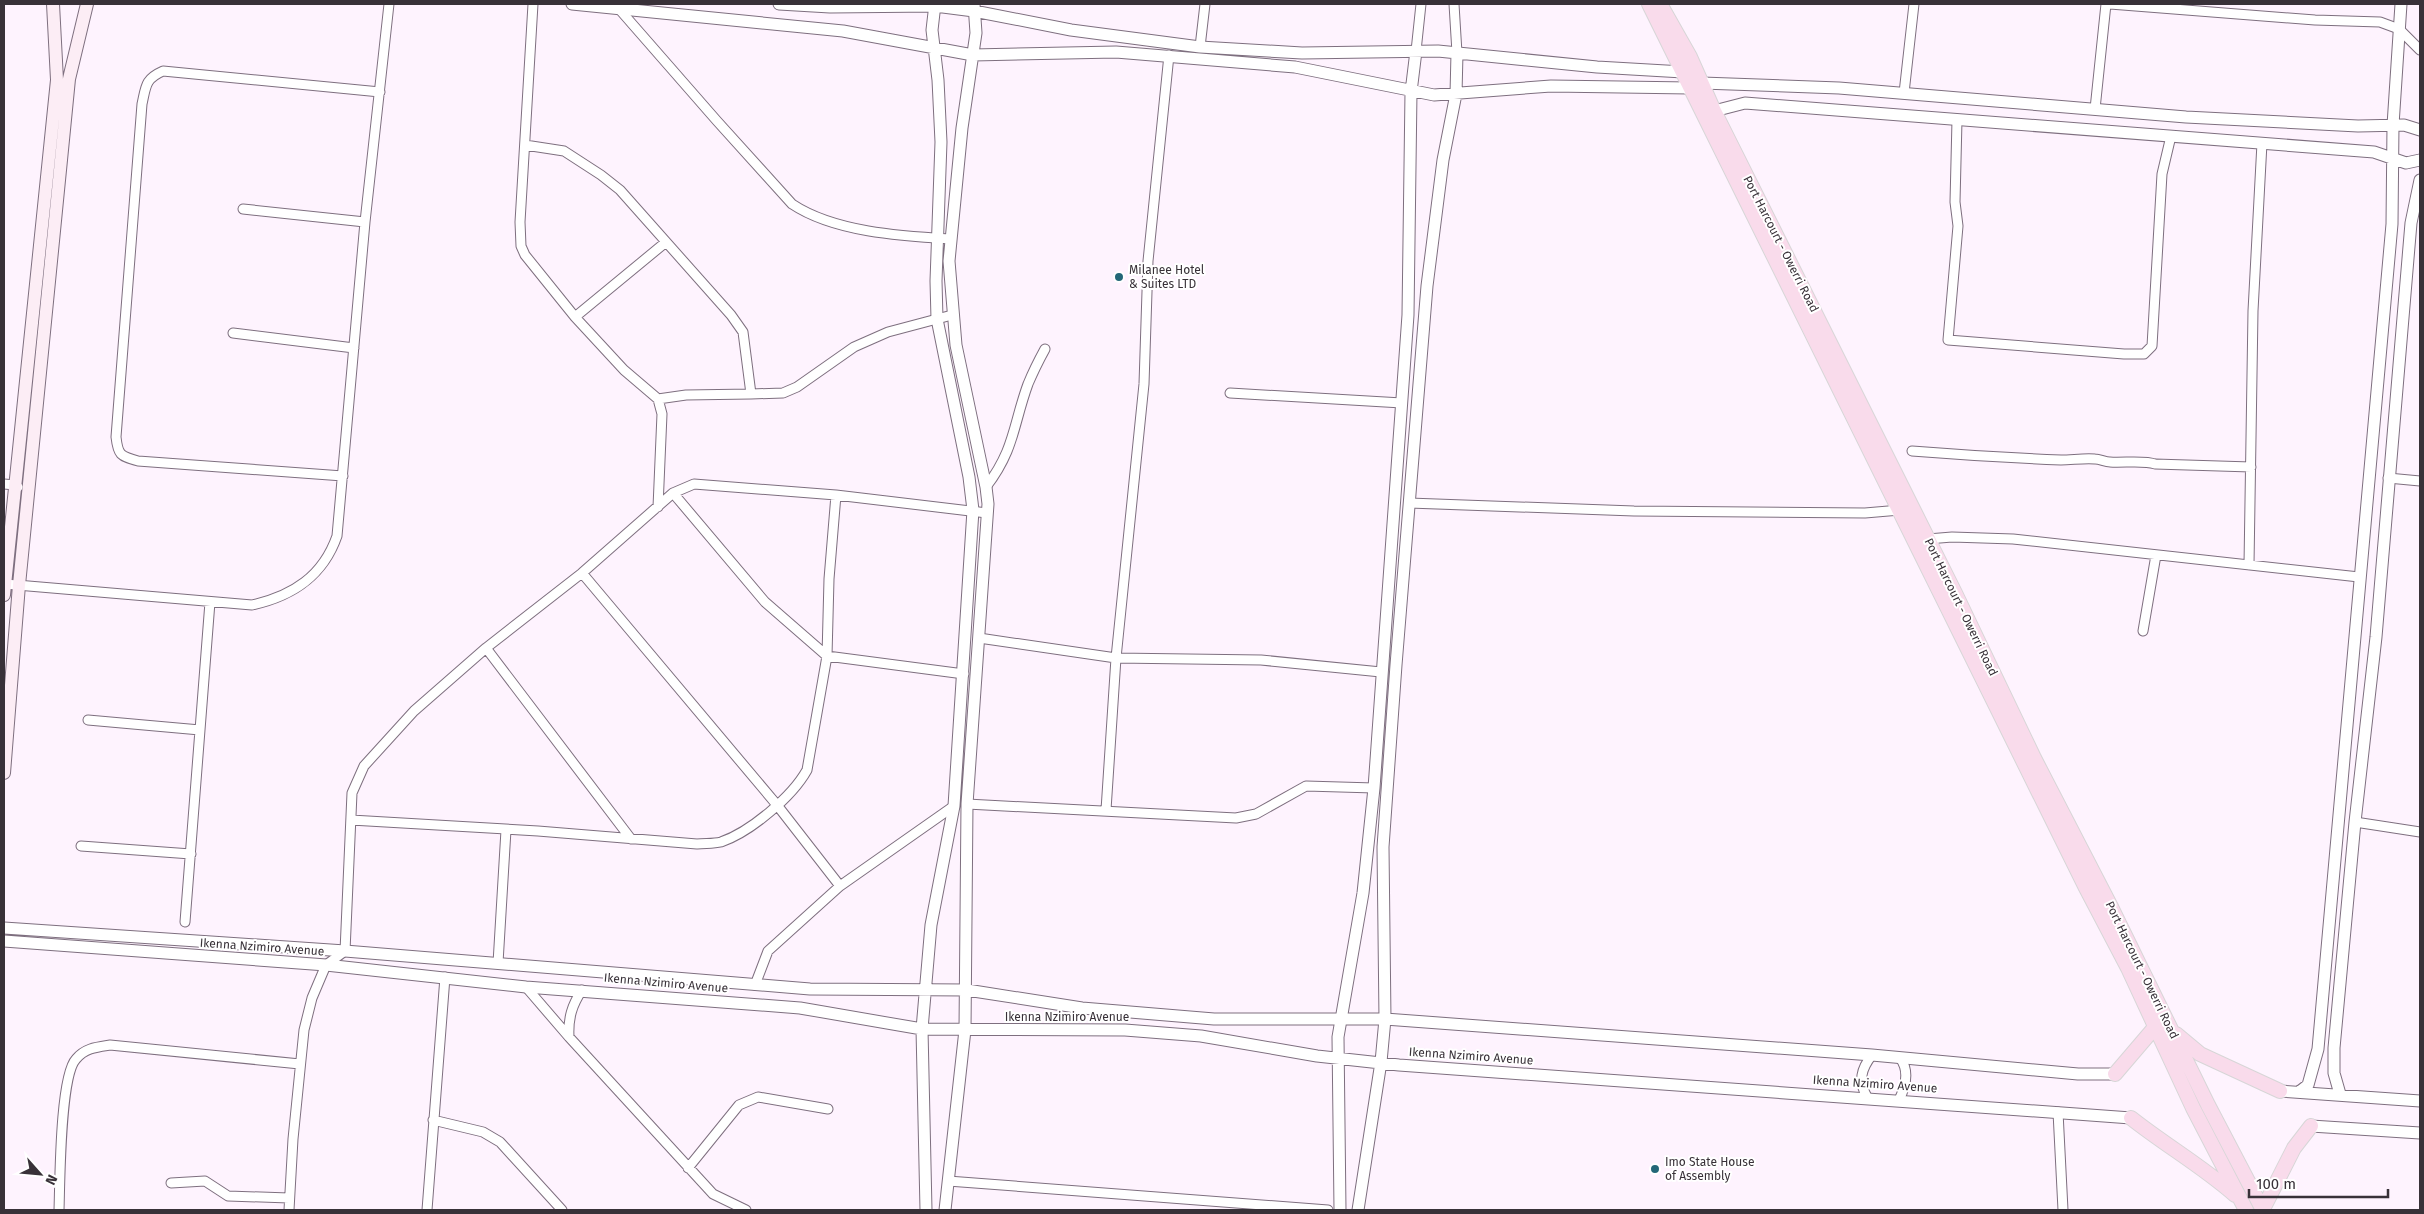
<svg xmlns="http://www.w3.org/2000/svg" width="2424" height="1214" font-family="'Fira Sans',sans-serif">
	<rect width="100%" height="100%" fill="#fef3fe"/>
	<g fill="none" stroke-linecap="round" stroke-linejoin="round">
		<!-- minor casing -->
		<g stroke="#7e6f7f" stroke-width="11">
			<path id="minor" d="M533,4L520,222L521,246L525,255L575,317L624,370L658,399L662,414L658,507
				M1454,4L1457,53
				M2110,4L2315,20L2380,22L2399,29L2420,50
				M620,10L717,121L792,204C834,232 900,236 950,239
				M1200,47L1205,4
				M1416,51L1421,4
				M1904,93L1914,4
				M2095,109L2106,4
				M1957,120L1955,202L1958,226L1948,340L2124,354H2144L2152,346L2162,174L2171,136
				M525,145L564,151L601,175L620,190L731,315L743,332L751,394L686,395L658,399
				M243,209L365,222
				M575,317L666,242
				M233,333L354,348
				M1230,393L1402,403
				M751,394L783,393L797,387L854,347L888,332L952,315
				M1912,451C1962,455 2011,458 2061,460C2072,460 2084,458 2095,459C2100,459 2105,462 2110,462C2123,463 2145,460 2155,464L2251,467
				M343,476L138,461C120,456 118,455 116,437L142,104C146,86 145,79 163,71L380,92
				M2388,478L2420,481
				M4,484L15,485L18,487
				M986,487C1015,449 1013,425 1028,384C1033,372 1039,360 1045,349
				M673,493L765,602L827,656L964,674
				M1409,503L1634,511L1865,513L1900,510
				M1928,539L1952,537L2013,539L2359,577
				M2249,565L2253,311L2262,143
				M582,573L777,805L840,886
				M5,584L252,605C293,596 323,576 337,536L365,222L389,4
				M2143,631L2156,555
				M979,638L1116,658L1261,660L1381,672
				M486,648L631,839
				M88,720L200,730
				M967,804L1236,818L1256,814L1306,786L1374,788
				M1106,810L1116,658L1144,384L1148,261L1169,55
				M351,820L538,831L697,844C705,843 713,844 721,842C750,832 792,797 807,770L827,656L829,579L836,495
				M2355,822L2420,832
				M81,846L191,854
				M185,922L210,602
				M498,963L506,830
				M755,985L768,951L840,886L954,806
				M526,987L569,1037L713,1194L746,1210
				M569,1037C568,1018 572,1005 582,990
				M1867,1097C1858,1081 1861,1069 1872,1055
				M1899,1100C1906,1086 1910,1071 1900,1058
				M2058,1112L2063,1210
				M433,1120L483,1132L500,1142L562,1210
				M688,1168L739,1105L758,1097L828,1109
				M948,1181L1328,1210
				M171,1183L205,1181L228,1196L289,1198
				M59,1210C60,1182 60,1076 76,1059C85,1048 97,1047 110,1045L300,1064
				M289,1210L293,1139L304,1030L312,998L326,965L345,951L352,793L364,766L414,711L486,648L582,573L673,493L694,484L836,495L987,513
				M427,1210L445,977"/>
		</g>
		<!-- tertiary casing -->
		<g stroke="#7e6f7f" stroke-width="13">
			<path id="tertiary" d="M572,4L843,31L973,55L1116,52L1295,67L1434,95L1551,86L1690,88
				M779,4L830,7L935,6L974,11L1071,30L1200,47L1302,53L1438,51L1597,67L1683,72
				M1702,83L1839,88L2186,117L2358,126L2404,125L2420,130
				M1714,111L1745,103L2374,152L2406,163L2420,160
				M4,928L345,951L810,989L967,990L1082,1008L1214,1019H1385L1872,1055L2078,1074H2115
				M4,941L326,965L526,987L800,1008L922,1029L1125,1030L1201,1036L1317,1056L1399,1065L2131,1118
				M2280,1091L2420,1101
				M2299,1092L2308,1085L2318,1049L2392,224L2393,125L2401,4
				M2340,1094L2334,1073V1048L2355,822L2376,637L2411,223L2420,180
				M2311,1126L2420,1133
				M926,1210L922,1029L931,925L954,806L973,510L969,477L937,319L936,281L941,142L938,80L932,30L935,4
				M945,1210L965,1030L967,804L988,504L986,487L956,345L949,261L962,128L976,33L974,4
				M1340,1210L1338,1037L1363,893L1374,788L1408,315L1411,92L1416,51
				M1358,1210L1381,1062L1385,1019L1383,847L1396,665L1427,286L1443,160L1456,94L1457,53"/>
		</g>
		<!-- secondary casing -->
		<g stroke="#7e6f7f" stroke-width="14">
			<path id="secondary" d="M4,595L57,80L53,4
				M4,773L19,585L69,79L87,4"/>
		</g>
		<!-- primary casing -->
		<g stroke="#d7d6d7" stroke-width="16">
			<path id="primary" d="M1649,4L2085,886L2128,968L2193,1108L2246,1210
				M1660,4L1690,57L1714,111L1955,593L2034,758L2111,907L2208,1105L2263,1210
				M2176,1034L2200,1054L2280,1091
				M2115,1074L2156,1026
				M2131,1118C2165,1145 2202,1166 2235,1195
				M2263,1209L2294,1148L2311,1126"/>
		</g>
		<!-- minor -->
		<use href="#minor" stroke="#fff" stroke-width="9"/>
		<!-- tertiary -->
		<use href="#tertiary" stroke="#fff" stroke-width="11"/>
		<!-- secondary -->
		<use href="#secondary" stroke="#fcedf5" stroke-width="12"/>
		<!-- primary -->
		<use href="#primary" stroke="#f9dbeb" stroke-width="14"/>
	</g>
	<!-- markers -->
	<g fill="#236778" stroke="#fff" stroke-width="2">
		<circle cx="1119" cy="277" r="5"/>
		<circle cx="1655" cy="1169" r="5"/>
	</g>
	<g text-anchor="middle" stroke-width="4" stroke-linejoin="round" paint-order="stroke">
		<!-- street labels -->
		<g font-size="12" fill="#383138" stroke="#fff">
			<text transform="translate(1781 244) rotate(63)" y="4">Port Harcourt - Owerri Road</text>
			<text transform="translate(1961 607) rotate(64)" y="4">Port Harcourt - Owerri Road</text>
			<text transform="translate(262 947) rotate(4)" y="4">Ikenna Nzimiro Avenue</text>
			<text transform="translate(2142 970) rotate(64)" y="4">Port Harcourt - Owerri Road</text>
			<text transform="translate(666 983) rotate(5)" y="4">Ikenna Nzimiro Avenue</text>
			<text x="1067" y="1021">Ikenna Nzimiro Avenue</text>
			<text transform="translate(1471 1056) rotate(4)" y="4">Ikenna Nzimiro Avenue</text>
			<text transform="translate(1875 1084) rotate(4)" y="4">Ikenna Nzimiro Avenue</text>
		</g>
		<!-- poi labels -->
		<g font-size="12" fill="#383138" stroke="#fff" text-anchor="start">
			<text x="1129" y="274">Milanee Hotel<tspan x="1129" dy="14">&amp; Suites LTD</tspan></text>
			<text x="1665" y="1166">Imo State House<tspan x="1665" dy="14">of Assembly</tspan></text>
		</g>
	</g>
	<!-- border -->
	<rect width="2424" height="1214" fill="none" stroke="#383138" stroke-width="10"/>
	<!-- north arrow -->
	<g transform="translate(40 1174) rotate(117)" stroke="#ffffff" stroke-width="4" paint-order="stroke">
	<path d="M0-4L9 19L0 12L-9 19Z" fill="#383138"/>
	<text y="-8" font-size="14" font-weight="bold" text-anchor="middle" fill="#383138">N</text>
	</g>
	<!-- scale -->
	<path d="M2249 1189v8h139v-8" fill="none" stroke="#383138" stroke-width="2.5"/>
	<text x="2256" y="1189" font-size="15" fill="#383138" stroke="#ffffff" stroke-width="4" paint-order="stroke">100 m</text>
</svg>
